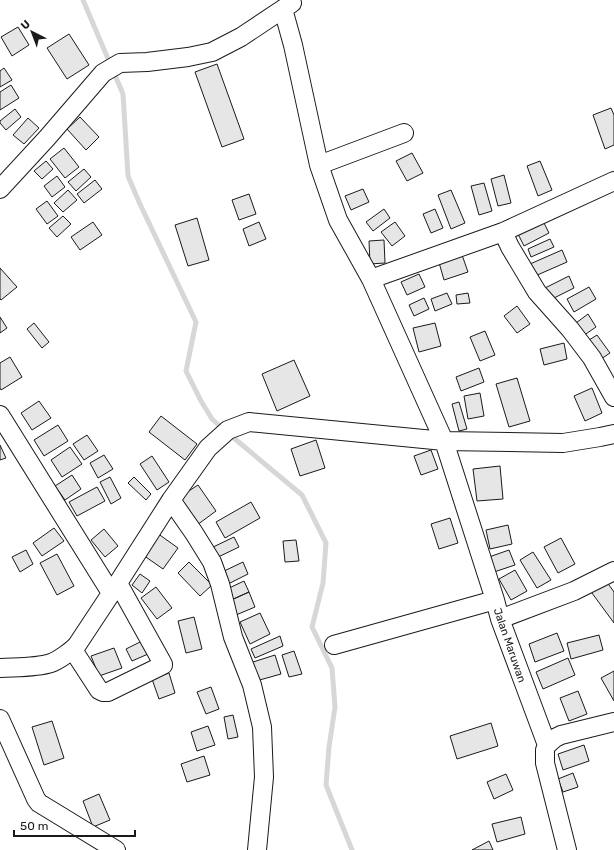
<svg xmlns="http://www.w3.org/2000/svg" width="614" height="850" font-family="Rubik,sans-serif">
	<rect width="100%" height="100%" fill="#fff"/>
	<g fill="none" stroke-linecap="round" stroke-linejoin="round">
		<!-- stream -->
		<path stroke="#d7d7d7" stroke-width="5" d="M83,0L123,94L128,176L139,202L196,322L186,371L201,401L212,419L223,429
			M229,434L302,495L326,543L323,583L312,627L332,668L335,707L329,747L326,785L352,850"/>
	</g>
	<!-- building -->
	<path fill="#e6e6e6" stroke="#1a1a1a" d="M18,27L29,45L12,56L1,37Z
		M69,34L89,65L67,79L47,48Z
		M217,64L244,139L222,147L195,72Z
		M4,68L12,80L0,87V71Z
		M11,85L19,98L0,110V92Z
		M611,108L614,115V145L605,149L593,115Z
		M15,109L21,117L6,130L0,123V121Z
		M80,117L99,137L86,150L67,129Z
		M28,118L39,128L24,144L13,135Z
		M64,148L79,167L65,178L50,159Z
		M412,153L423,173L407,181L396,161Z
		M46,161L53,169L42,179L34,171Z
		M540,161L552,190L538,196L527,166Z
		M84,169L91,177L76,191L68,182Z
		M504,175L511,203L498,206L491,179Z
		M57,176L65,187L52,197L44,186Z
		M95,180L102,189L84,203L77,194Z
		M484,183L492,211L479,215L471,186Z
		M363,189L369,202L351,210L345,196Z
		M68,190L77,200L63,212L54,203Z
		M451,190L465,223L451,229L438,195Z
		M249,194L256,214L239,220L232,200Z
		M47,201L58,216L47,224L36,209Z
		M384,209L390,218L373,231L366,222Z
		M435,209L443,228L431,233L423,214Z
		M63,216L71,224L57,237L49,228Z
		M197,218L209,260L188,266L175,225Z
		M542,219L549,233L524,246L517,232Z
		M93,222L102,235L80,250L71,237Z
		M259,222L266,239L249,246L243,229Z
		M395,222L405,236L392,246L381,232Z
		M550,239L554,247L531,257L528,249Z
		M384,240L385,263L370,264L369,241Z
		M562,250L567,262L535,276L530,264Z
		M461,252L468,272L444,280L438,259Z
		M0,268L17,287L1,300L0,299Z
		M419,274L425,287L407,295L401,282Z
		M569,276L574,288L548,301L543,289Z
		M589,287L596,299L574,312L567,299Z
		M447,293L452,304L435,311L431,299Z
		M468,293L470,303L457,304L456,295Z
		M424,298L429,309L414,316L409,305Z
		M517,306L530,324L517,333L504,316Z
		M588,314L596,327L580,338L572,326Z
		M0,317L7,328L0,333Z
		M34,323L49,342L42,348L27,329Z
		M435,323L441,346L419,352L413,328Z
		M485,331L495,355L480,361L470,337Z
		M597,335L610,353L598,361L586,342Z
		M564,343L567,359L544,365L540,349Z
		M10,357L22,377L1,390L0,388V363Z
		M294,360L310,396L277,411L262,374Z
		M479,368L484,382L461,391L456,377Z
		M517,378L530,421L509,427L496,384Z
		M592,388L602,413L585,421L574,396Z
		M480,393L484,416L468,419L464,396Z
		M39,401L51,418L32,430L21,413Z
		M459,402L467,429L459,431L452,404Z
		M161,416L197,444L185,460L149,432Z
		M58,425L68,441L44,456L34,440Z
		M87,435L98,451L84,460L73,444Z
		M316,440L325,468L300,476L291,449Z
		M0,445L6,458L0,460Z
		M70,447L82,464L62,477L51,460Z
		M431,450L438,469L421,475L414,456Z
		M104,455L113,469L98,478L90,463Z
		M152,456L169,482L157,490L140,464Z
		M500,466L503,499L477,501L473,469Z
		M72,475L81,489L65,500L55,486Z
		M110,477L121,498L111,504L100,482Z
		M134,477L151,494L146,500L128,483Z
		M198,485L216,511L197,525L178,498Z
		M97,487L105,501L77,516L69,502Z
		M251,502L260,518L225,538L216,522Z
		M450,518L458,543L439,549L431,524Z
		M508,525L512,544L490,549L486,530Z
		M54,528L64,541L42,556L33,543Z
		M104,529L118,546L105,557L91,540Z
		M157,533L178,548L163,569L143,555Z
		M234,537L239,547L214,559L209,549Z
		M561,538L575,564L558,573L544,547Z
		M296,540L299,561L285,562L283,541Z
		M26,550L33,564L20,572L12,557Z
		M509,550L515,565L494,572L489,557Z
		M533,552L551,580L537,588L520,560Z
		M57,554L74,586L57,595L40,563Z
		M189,562L212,585L200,596L178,573Z
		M243,562L248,574L226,585L220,573Z
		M515,570L527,591L511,600L499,579Z
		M140,574L150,581L142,593L132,585Z
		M604,578L614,592V623L589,589Z
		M244,581L249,592L229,601L225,590Z
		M156,587L172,608L157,619L141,598Z
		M249,592L255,607L236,615L229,601Z
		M260,613L270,634L250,644L240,622Z
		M194,617L202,649L186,653L178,621Z
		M557,633L564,651L535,662L529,644Z
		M599,635L603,650L571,659L567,643Z
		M280,636L283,646L255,658L251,649Z
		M142,641L148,654L132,661L126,649Z
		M114,648L122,668L99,676L91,656Z
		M294,651L302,674L289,677L282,655Z
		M275,655L281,674L256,681L250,663Z
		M568,658L575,675L543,689L536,672Z
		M614,671V701L601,678Z
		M169,673L175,693L159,699L152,679Z
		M211,687L219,709L206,714L197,692Z
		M578,691L587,714L569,721L560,698Z
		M233,715L238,737L228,739L224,717Z
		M52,721L64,758L44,765L32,727Z
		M491,723L498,746L457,759L450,736Z
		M208,726L215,745L197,751L191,732Z
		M584,745L589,761L563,770L558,754Z
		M204,756L210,775L187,782L181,764Z
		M573,773L578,787L563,792L558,779Z
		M506,774L513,790L494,799L487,782Z
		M99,794L110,820L93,827L83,801Z
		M521,817L525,834L497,842L492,824Z
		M489,841L493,850H472Z"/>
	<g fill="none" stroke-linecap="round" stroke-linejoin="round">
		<!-- minor casing -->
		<g stroke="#1a1a1a" stroke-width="20">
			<path id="minor" d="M319,165L404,133
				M0,189L47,138L103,73L120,63L147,62L188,57L212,52L241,37L283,9
				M503,232L510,247L537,292L570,329L592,358L614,397
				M371,279L503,232L614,181
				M0,415L111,593
				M171,500L194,533L212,562L220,584L233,637L252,685L262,727L264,777L257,850
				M500,619L574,591L614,571
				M334,645L495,600
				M73,650L99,690L103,692H108L163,665V664L118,583
				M0,668C16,667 36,668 51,663C57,661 72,651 77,645L118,583L171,500L208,448L228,430L249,422L444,441L371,279L338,220L319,165L293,45L283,9L292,3L290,0
				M0,719L36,799L39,803L116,850
				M547,745L555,738L561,735L614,722
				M567,850L545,763V750L547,745L500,619L495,600L444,441L563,443L600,437L614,434"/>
		</g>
		<!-- minor -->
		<use href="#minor" stroke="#fff" stroke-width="18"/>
	</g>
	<g text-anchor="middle" stroke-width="3" stroke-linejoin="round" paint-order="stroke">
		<!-- street labels -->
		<g font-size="11" fill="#1a1a1a" stroke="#fff">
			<text transform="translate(510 645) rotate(71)" y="4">Jalan Maruwan</text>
		</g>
	</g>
	<!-- north arrow -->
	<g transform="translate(32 32) rotate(318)" stroke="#ffffff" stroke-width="3" paint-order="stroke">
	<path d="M0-3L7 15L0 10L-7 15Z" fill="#1a1a1a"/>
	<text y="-6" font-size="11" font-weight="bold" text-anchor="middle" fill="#1a1a1a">U</text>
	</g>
	<!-- scale -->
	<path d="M14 830v6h121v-6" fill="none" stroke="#1a1a1a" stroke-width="2"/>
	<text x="20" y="830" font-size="12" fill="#1a1a1a" stroke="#ffffff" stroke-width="3" paint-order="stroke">50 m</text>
</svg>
